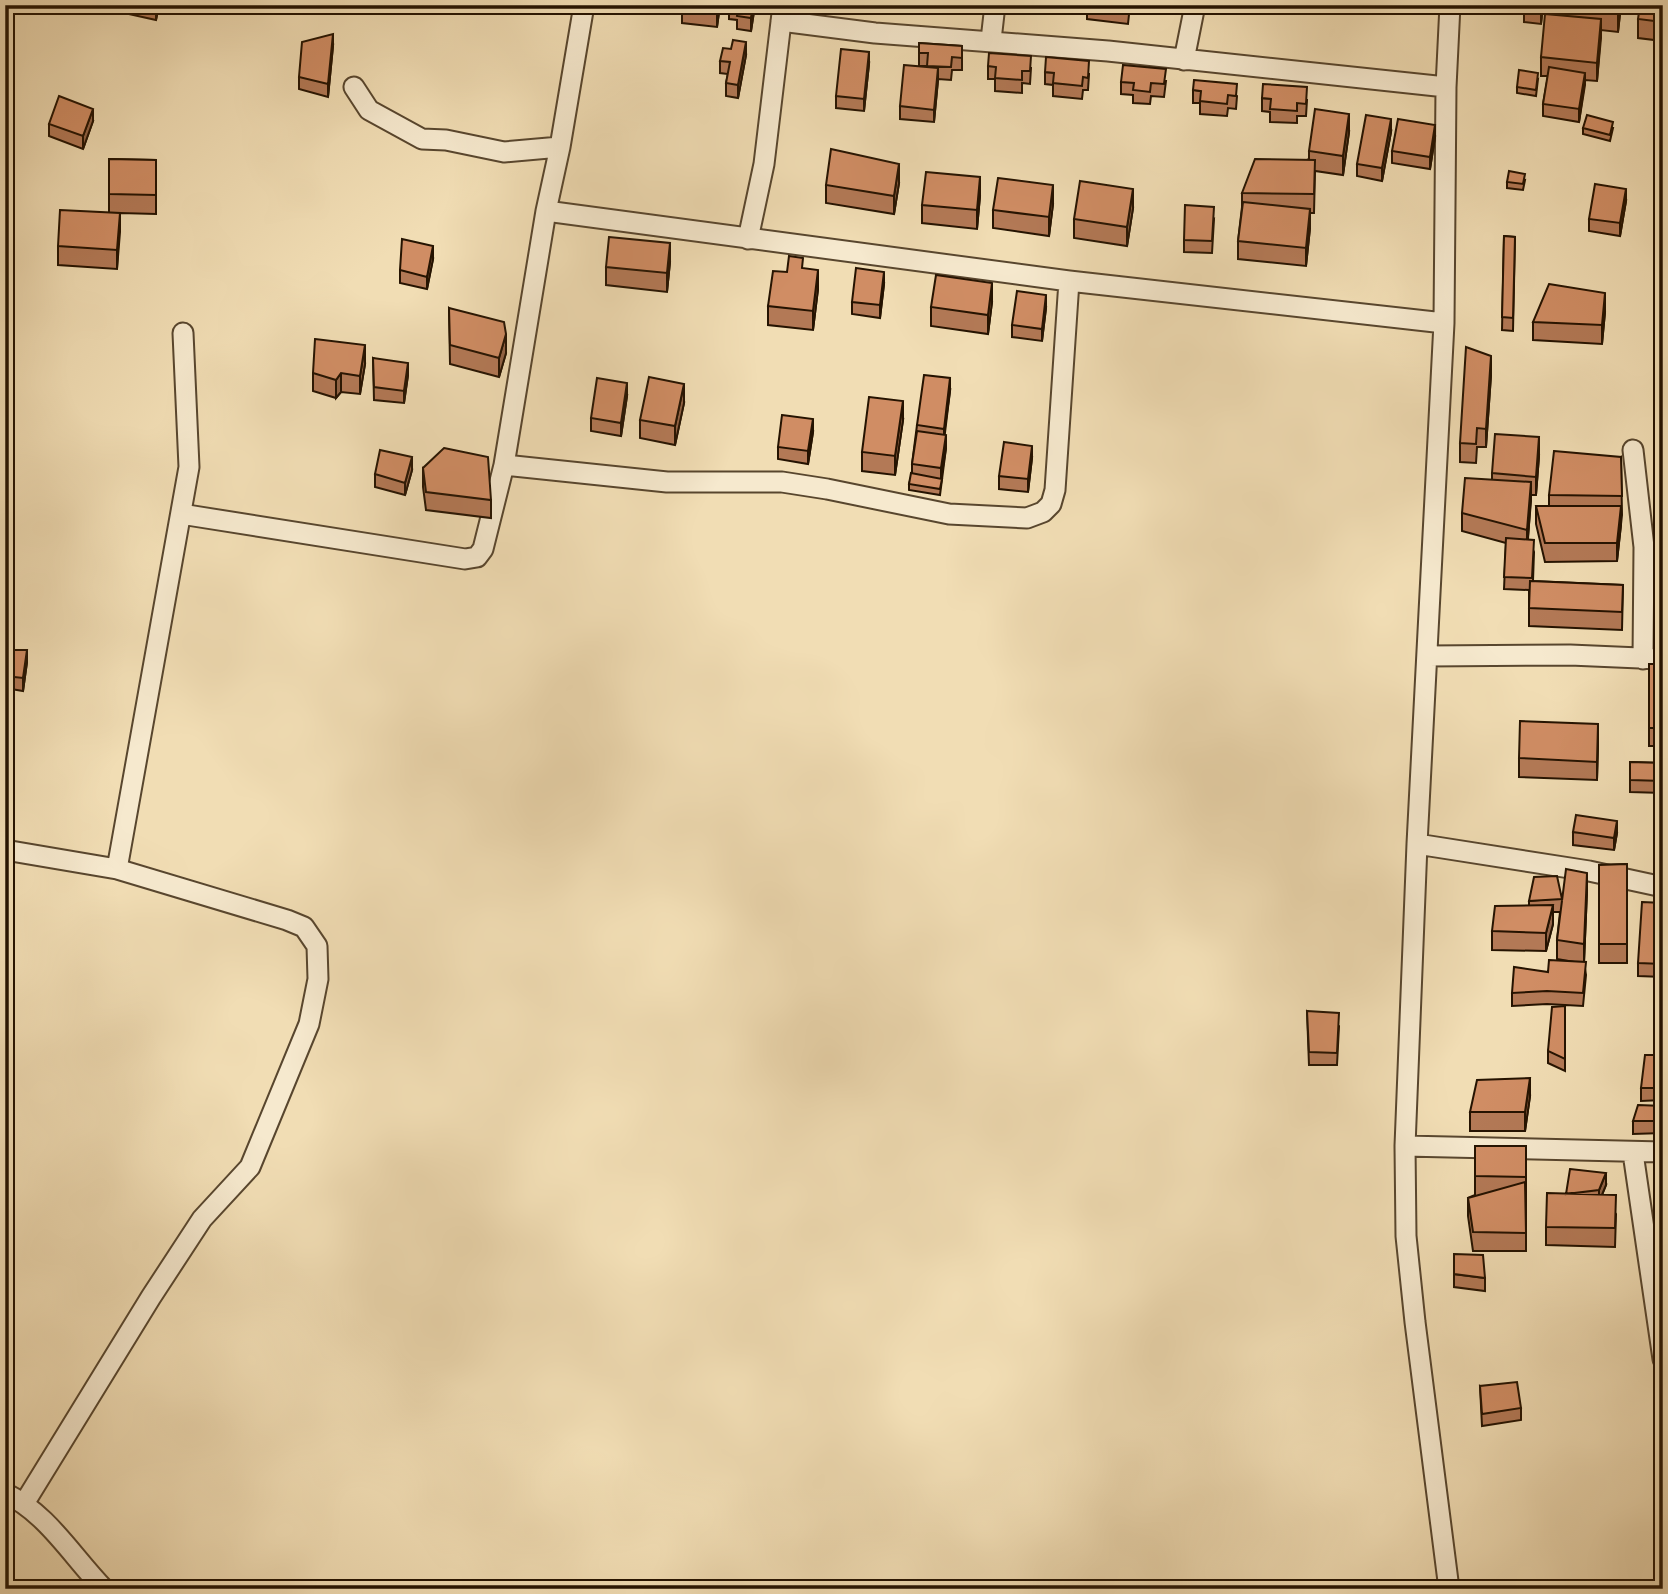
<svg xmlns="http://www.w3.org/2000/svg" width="1668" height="1594" font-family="Cardo,serif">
	<rect width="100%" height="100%" fill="#f1ddb4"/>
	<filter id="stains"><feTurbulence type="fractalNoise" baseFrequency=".00286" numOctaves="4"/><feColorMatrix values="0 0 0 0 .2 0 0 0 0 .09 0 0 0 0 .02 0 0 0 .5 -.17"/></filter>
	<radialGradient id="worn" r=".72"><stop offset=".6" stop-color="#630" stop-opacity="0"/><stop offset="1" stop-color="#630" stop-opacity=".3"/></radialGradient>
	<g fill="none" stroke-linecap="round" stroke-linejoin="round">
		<!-- minor casing -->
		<g stroke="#58462e" stroke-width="23">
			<path id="minor" d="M781,21L875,33L1108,51L1446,87
				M991,40L995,5
				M1184,60L1195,5
				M354,87L369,110L422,139L446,140L504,152L560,147
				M546,211L1069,281L1444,323
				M748,239L764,164L783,5
				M1633,450L1644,547L1643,659
				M504,465L667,482H782L827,489L949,514L1027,518L1043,512L1051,504L1055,490L1069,281
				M181,514L465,559L477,557L483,549L504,465L546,211L560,147L584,5
				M1427,656L1570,655L1663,659
				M1417,844L1589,871L1663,887
				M5,850L117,869L287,920L304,927L317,946L318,979L309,1024L250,1167L202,1219L151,1297L25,1502
				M117,869L189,467L183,333
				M1405,1146L1663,1152
				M1633,1153L1663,1359
				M5,1493C48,1514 71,1555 104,1589
				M1449,1589L1415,1322L1406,1236L1405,1146L1417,844L1444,323L1446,87L1450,5"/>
		</g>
		<!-- minor -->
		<use href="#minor" stroke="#f6e9ce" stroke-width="19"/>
	</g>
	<!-- wall -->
	<path fill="#b37956" stroke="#251301" stroke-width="2" d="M124,5H159L156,20L124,13Z
		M720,5L717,27L682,23V11Z
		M729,5H755L751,31L737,29V20L729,19Z
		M1087,5H1130L1128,24L1087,19Z
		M1524,5H1543L1541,24L1524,22Z
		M1559,5H1621L1618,32L1601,30L1597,81L1585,80L1579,122L1543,116V104L1548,76H1541V57L1559,15Z
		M1663,5V41L1638,38V19Z
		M919,43L962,46V70H952L951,80L938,79L934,122L900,119V106L927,67V66H919Z
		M333,46L328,97L299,89V77Z
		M746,55L738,98L726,96V83L728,74L720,73V61Z
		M869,64L864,111L836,108V96Z
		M988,66L1031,68L1030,84L1022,83V93L995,91V79H988Z
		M1045,72L1089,74L1088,90H1083L1082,99L1053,96V85L1045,84Z
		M1538,79L1536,96L1517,93V87Z
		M1166,81L1164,97L1151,96L1150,104L1133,103V95L1121,94V82Z
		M1193,90L1237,96L1236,109L1228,108L1227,116L1200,114V103H1193Z
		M1262,98L1307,100L1306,116H1297V123L1270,122V112L1262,111Z
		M93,121L83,149L49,136V124Z
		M1583,128H1613L1610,141L1583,134Z
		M1349,132L1343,175L1315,171L1314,213H1310V228L1306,266L1238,259V241L1242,207V193L1309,159V151Z
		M1391,132L1382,181L1357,176V164Z
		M1435,137L1430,169L1392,163V151Z
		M109,159L156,160V214L120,213L117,269L58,265V246L109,212Z
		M1659,169H1663V221L1659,187Z
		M1525,180L1523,190L1507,188V182Z
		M899,183L894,214L826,203V185Z
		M980,196L977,229L922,223V205Z
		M1626,201L1620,236L1589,231V219Z
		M1053,204L1049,236L993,228V210Z
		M1133,208L1127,246L1074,238V219Z
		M1214,219L1212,253L1184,252V240Z
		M1504,236L1515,237L1513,331L1502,330Z
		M433,259L427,289L400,283V270Z
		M670,262L667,292L606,285V267Z
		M803,269L818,289L813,330L768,325V306L787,272Z
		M884,284L880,318L852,314V302Z
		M992,302L988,334L931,326V307Z
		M449,308L506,353L499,377L450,364Z
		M1046,308L1042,341L1012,337V325Z
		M1605,312L1602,344L1533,340V322Z
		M373,358L408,375L404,403L374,400Z
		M365,364L360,394L341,392L336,398L313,391V373Z
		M1491,375L1486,447H1477L1476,463L1460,462V443Z
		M950,391L944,435L946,448L940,495L909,490V484L912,474V464L917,425Z
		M627,396L621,436L591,431V418Z
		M684,403L675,445L640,438V420Z
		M903,420L895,475L862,471V452Z
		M813,432L808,464L778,459V447Z
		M1539,456L1536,495H1531L1528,539L1534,552L1533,581L1623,585L1622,630L1529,626V590L1504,589L1506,543L1462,531V513L1492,480V473Z
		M1621,457L1622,515L1617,561L1545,562L1536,524V506H1549V495Z
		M1032,458L1028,492L999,489V476Z
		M423,468L491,500V518L426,510L423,487Z
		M412,470L405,495L375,487V474Z
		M5,650L27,662L23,691L5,688Z
		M1649,664H1663V746H1649Z
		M1598,743L1597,780L1519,777V758Z
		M1630,762L1663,763V793L1630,792Z
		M1573,832L1617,833L1614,850L1573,845Z
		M1627,864V963H1599V865Z
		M1587,891L1584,962L1586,975L1583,1006L1547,1004L1512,1006V993L1548,972L1575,962L1557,959V940L1560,912H1553V924L1546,951L1492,950V931L1529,905V901L1562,898Z
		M1663,903V977L1638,976V963Z
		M1565,1006V1071L1548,1063V1051Z
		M1307,1011L1339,1026L1337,1065H1309Z
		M1663,1055V1100L1641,1101V1088Z
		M1530,1096L1525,1131H1470V1112Z
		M1663,1106V1133L1633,1134V1121Z
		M1475,1146H1526V1251H1473L1468,1216V1198L1475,1195Z
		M1606,1185L1602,1195L1616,1214L1615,1247L1546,1245V1227L1566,1194Z
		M1454,1274L1485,1278V1291L1454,1287Z
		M1480,1386L1521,1408V1420L1482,1426Z"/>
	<!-- shaded-wall -->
	<path fill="#926346" stroke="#251301" stroke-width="2" d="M157,5H159L156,20V7Z
		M718,5H720L717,27V14Z
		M753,5H755L751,31V18Z
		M1541,5H1543L1541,24Z
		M1619,5H1621L1618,32V14Z
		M1601,19V38L1597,81V63Z
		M333,34V46L328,97V84Z
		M746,42V55L738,98V85Z
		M869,52V64L864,111V99Z
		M938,68V81L934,122V110Z
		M1585,73V85L1579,122V109Z
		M93,109V121L83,149V136Z
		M1349,114V132L1343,175V156Z
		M1391,119V132L1382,181V168Z
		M1435,125V137L1430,169V157Z
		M899,164V183L894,214V196Z
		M980,177V196L977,229V210Z
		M1053,185V204L1049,236V217Z
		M1133,189V208L1127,246V227Z
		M1626,189V201L1620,236V223Z
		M1310,209V228L1306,266V248Z
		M120,213V232L117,269V250Z
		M670,243V262L667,292V273Z
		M433,246V259L427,289V277Z
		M818,270V289L813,330V311Z
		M884,272V284L880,318V305Z
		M992,283V302L988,334V315Z
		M1605,293V312L1602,344V325Z
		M1046,295V308L1042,341V329Z
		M506,334V353L499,377V358Z
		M365,345V364L360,394V376Z
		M1491,356V375L1486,447V429Z
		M408,363V375L404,403V391Z
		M341,373V392L336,398V380Z
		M950,378V391L944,441V429Z
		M627,383V396L621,436V423Z
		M684,384V403L675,445V426Z
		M903,401V420L895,475V456Z
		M813,419V432L808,464V451Z
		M946,435V448L941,480V468Z
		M1539,437V456L1536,495V477Z
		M1032,446V458L1028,492V479Z
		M412,457V470L405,495V483Z
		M1531,482V501L1527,548V530Z
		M1621,506V525L1617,561V543Z
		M27,650V662L23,691V678Z
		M1598,724V743L1597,780V762Z
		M1617,821V833L1614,850V838Z
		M1587,873V891L1584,963V944Z
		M1553,905V924L1546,951V933Z
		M1530,1078V1096L1525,1131V1112Z
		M1606,1173V1185L1599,1202V1190Z"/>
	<!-- building -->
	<path fill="#d08d64" stroke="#251301" stroke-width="2" d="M682,5H718L717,14L682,11Z
		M729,5H753L751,18L737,16L738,8L729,6Z
		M1087,5H1129L1128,11L1087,7Z
		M1524,5H1541V11L1524,9Z
		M1559,5H1619L1618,14L1559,7Z
		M1640,5H1663V22L1638,19Z
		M1545,14L1601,19L1597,63L1541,57Z
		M333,34L328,84L299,77L302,42Z
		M733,40L746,42L738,85L726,83L730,62L720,61L723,48L731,49Z
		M919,43L962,46V58L952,57L951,67L927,66L928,53H919Z
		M841,49L869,52L864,99L836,96Z
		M989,53L1031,56L1030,71H1022V80L995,78L996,67L988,66Z
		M1046,57L1089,61L1088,78L1083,77L1082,86L1053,83L1054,73L1045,72Z
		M904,65L938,68L934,110L900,106Z
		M1123,65L1166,69L1164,84L1151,83L1150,92L1133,90L1134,83L1121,82Z
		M1549,67L1585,73L1579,109L1543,104Z
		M1519,70L1538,73L1536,90L1517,87Z
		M1194,80L1237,84L1236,96L1228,95L1227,104L1200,101L1201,91L1193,90Z
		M1263,84L1307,87L1306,104L1297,103V111L1270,109L1271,99L1262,98Z
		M59,96L93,109L83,136L49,124Z
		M1315,109L1349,114L1343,156L1309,151Z
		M1366,115L1391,119L1382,168L1357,164Z
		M1587,115L1613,122L1610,135L1583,128Z
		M1398,119L1435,125L1430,157L1392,151Z
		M831,149L899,164L894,196L826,185Z
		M109,159L156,160V195L109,194Z
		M1255,159L1315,160L1314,194L1242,193Z
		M1659,169H1663V203Z
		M1509,171L1525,174L1523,184L1507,182Z
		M926,172L980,177L977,210L922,205Z
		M998,178L1053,185L1049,217L993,210Z
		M1080,181L1133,189L1127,227L1074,219Z
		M1595,184L1626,189L1620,223L1589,219Z
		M1243,202L1310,209L1306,248L1238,241Z
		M1185,205L1214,207L1212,241L1184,240Z
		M60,210L120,213L117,250L58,246Z
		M1504,236L1515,237L1513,318L1502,317Z
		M609,237L670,243L667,273L606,267Z
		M402,239L433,246L427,277L400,270Z
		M789,256L803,258L802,268L818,270L813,311L768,306L773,271L787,272Z
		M856,268L884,272L880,305L852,302Z
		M936,275L992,283L988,315L931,307Z
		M1549,284L1605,293L1602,325L1533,322Z
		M1017,291L1046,295L1042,329L1012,325Z
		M449,308L504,322L506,334L499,358L450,345Z
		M315,339L365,345L360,376L341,373L336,380L313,373Z
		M1466,347L1491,356L1486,429L1477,428L1476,444L1460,443Z
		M373,358L408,363L404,391L374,387Z
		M924,375L950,378L944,429L917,425Z
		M649,377L684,384L675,426L640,420Z
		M597,378L627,383L621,423L591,418Z
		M869,397L903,401L895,456L862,452Z
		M782,415L813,419L808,451L778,447Z
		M917,431L946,435L941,468L912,464Z
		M1495,434L1539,437L1536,477L1492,473Z
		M1004,442L1032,446L1028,479L999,476Z
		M444,448L488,457L491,500L426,492L423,468Z
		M380,450L412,457L405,483L375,474Z
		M1554,451L1621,457L1622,496L1549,495Z
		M911,473L942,479L940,489L909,484Z
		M1465,478L1531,482L1527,530L1462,513Z
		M1536,506H1621L1617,543H1545Z
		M1506,538L1534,540L1532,578L1504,577Z
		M1530,581L1623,585L1622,612L1529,608Z
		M5,650H27L23,678L5,676Z
		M1649,664H1663V728H1649Z
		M1520,721L1598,724L1597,762L1519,758Z
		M1630,762L1663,763V781L1630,780Z
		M1576,815L1617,821L1614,838L1573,832Z
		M1627,864V944H1599V865Z
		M1566,869L1587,873L1584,944L1557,940Z
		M1557,876L1562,899L1529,901L1534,877Z
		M1642,902L1663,903V964L1638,963Z
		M1553,905L1546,933L1492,931L1495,906Z
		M1549,960L1586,962L1583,993L1547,991L1512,993L1514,967L1548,972Z
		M1565,1006V1059L1548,1051L1552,1007Z
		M1307,1011L1339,1013L1337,1053L1309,1052Z
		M1645,1055H1663V1088H1641Z
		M1530,1078L1525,1112H1470L1477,1080Z
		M1638,1105L1663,1106V1121H1633Z
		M1475,1146H1526V1177L1475,1176Z
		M1570,1169L1606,1173L1599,1190L1566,1194Z
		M1525,1182L1526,1233L1473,1232L1468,1198Z
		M1547,1193L1616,1195L1615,1228L1546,1227Z
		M1454,1254L1483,1255L1485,1278L1454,1274Z
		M1517,1382L1521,1408L1482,1414L1480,1386Z"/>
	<!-- margin -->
	<rect width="1668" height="1594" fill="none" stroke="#f1ddb4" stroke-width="28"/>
	<rect x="7" y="7" width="1654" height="1580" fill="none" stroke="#251301" stroke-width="3.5"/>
	<rect x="14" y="14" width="1640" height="1566" fill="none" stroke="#251301" stroke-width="2"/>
	<rect width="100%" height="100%" filter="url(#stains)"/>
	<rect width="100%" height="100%" fill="url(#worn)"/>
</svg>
